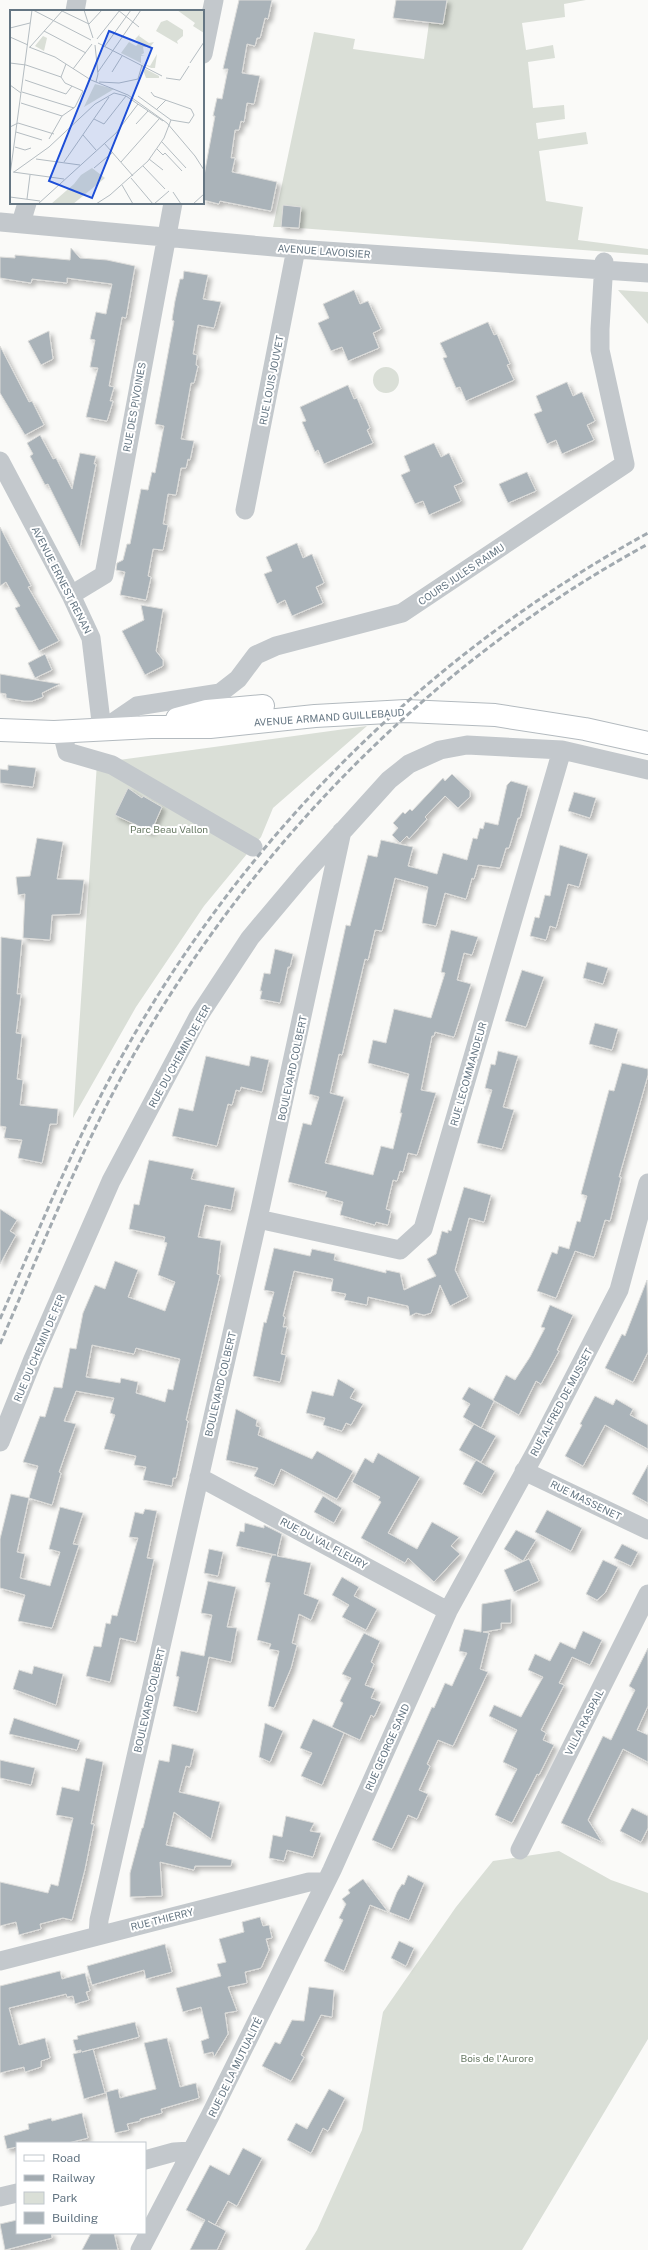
<svg xmlns="http://www.w3.org/2000/svg" width="648" height="2250" font-family="'Public Sans',sans-serif">
	<defs>
		<filter id="shadow"><feDropShadow dx="3.5" dy="3.5" stdDeviation="2" flood-color="#0004"/></filter>
	</defs>
	<rect width="100%" height="100%" fill="#fafaf8"/>
	<!-- green -->
	<path fill="#dadfd7" d="M447,0H586L564,4L565,17L522,23L526,50L553,45L555,58L528,62L533,108L564,105L565,119L536,123L538,139L586,132L588,144L539,151L546,201L583,207L578,240L648,249V255L299,228L301,207L283,205L281,227H273L314,32L355,39L353,49L424,59L429,23L443,24Z
		M618,290L648,292V324Z
		M373 380a13 13 0 1 1 26 0a13 13 0 1 1-26 0Z
		M367,726L273,808L261,837L204,906L136,1007L73,1118L97,763Z
		M559,1851L611,1880L648,1893V2039L522,2250H305L317,2230L362,2130L383,2012L456,1907L493,1861Z"/>
	<!-- building -->
	<path fill="#aab3b9" stroke="#dcdcda" fill-rule="evenodd" filter="url(#shadow)" d="M239,0H272L268,19L265,18L260,38H257L255,46L247,44L242,73L260,76L254,104L247,103L244,122L241,121L239,130H235L231,158H235L232,172L277,182L271,211L220,201L219,204L203,200V181L215,116H213L217,98L222,99L228,69H223Z
		M396,0H447L443,24L393,18Z
		M283,205L301,207L299,228L281,227Z
		M71,248L80,258L107,260L135,266L126,318L122,317L109,386L114,387L110,401H113L107,421L86,417L98,368L90,367L95,340L90,339L96,312L106,314L112,284L67,278V283L32,279L31,283L0,278V257L15,258V255L70,260Z
		M184,271L208,275L203,299L221,302L214,328L198,325L193,354L197,355L196,365L198,366L194,383H191L181,439L194,441L190,460L188,459L186,468H181L176,495L168,494L163,524L168,525L163,550L153,549L148,576L151,577L146,600L120,595L125,572L116,570L117,563L123,560L127,544H130L141,489L148,490L152,472L155,473L164,426L155,424L174,321L172,320L175,301L180,279H183Z
		M354,290L360,304L368,301L381,329L373,333L379,348L348,361L342,347L331,351L318,323L329,318L323,304Z
		M488,322L494,335L497,334L510,364L507,365L514,380L466,401L460,387L456,388L443,358L447,357L440,343Z
		M49,331L53,359L41,365L28,341Z
		M0,346L29,402L32,401L44,425L25,435L0,393Z
		M567,382L573,396L582,392L595,421L587,425L594,440L562,454L556,440L547,444L534,414L542,411L536,396Z
		M348,385L354,399L357,398L370,428L367,430L373,443L324,464L318,450L315,452L302,422L306,421L300,407Z
		M40,435L53,459L56,458L72,489L80,453L96,456L94,464H96L80,548L48,484L45,485L30,456L33,454L27,443Z
		M434,443L441,457L449,453L463,482L454,486L461,501L429,515L423,501L415,504L401,475L410,471L404,456Z
		M527,472L536,491L508,503L499,484Z
		M0,527L31,586L28,587L59,641L39,651L15,608L20,606L6,582L0,586Z
		M297,543L303,558L312,554L324,583L316,587L323,603L292,616L285,600L277,604L264,574L272,571L266,557Z
		M141,605L163,609L156,651L163,660V666L145,675L122,631L144,620Z
		M45,654L52,670L35,678L28,663Z
		M0,674L60,684L42,693L43,697L32,701H24L6,698V694L0,693Z
		M8,765L36,768L33,787L0,783V769L8,770Z
		M452,774L470,791V797L458,808L445,796L425,817L427,819L409,839L407,836L400,843L392,835L398,828L393,823L403,812L405,814L410,809L412,811L443,778L445,781Z
		M511,781L528,786L520,818H518L509,848H506L500,868L478,865L474,879L472,878L466,899L445,893L436,926L422,923L428,887L395,878L382,931L375,930L368,960L365,959L342,1055L339,1054L330,1093L344,1097L325,1163L373,1175L381,1146L393,1149L402,1113H400L409,1074L368,1063L373,1040L386,1043L394,1009L431,1018L445,973L441,972L451,930L478,937L472,955L464,953L457,980L471,984L454,1037L435,1032L434,1036H432L421,1090L436,1093L417,1155L408,1153L403,1172L400,1171L397,1181L393,1180L386,1209L391,1211L388,1225L376,1222L375,1225L340,1215L343,1202L325,1197L327,1192L288,1182L303,1123L311,1125L319,1097L309,1094L346,925L350,926L368,855L377,857L381,840L413,847L408,866L437,874L443,853L467,860L473,838L477,839L480,828L483,829L485,822L498,825L507,785Z
		M128,788L142,798L143,796L162,807L151,832L115,815Z
		M574,792L596,798L590,818L568,811Z
		M37,838L63,842L57,879L84,880L80,914L52,915L50,940L23,938L25,894L18,895L16,877L30,876Z
		M560,845L588,854L579,887L568,884L556,928L550,926L546,940L530,936L535,917L539,918L545,895L550,896Z
		M1,937L22,940L17,994H21L16,1033L22,1034L17,1079L23,1080L20,1105L58,1109L57,1124H50L42,1163L18,1158L22,1140L4,1138L6,1127L0,1126Z
		M275,949L293,954L290,967H288L280,1003L260,999L262,991H260L264,973L270,974Z
		M587,962L608,968L603,984L583,978Z
		M522,970L544,977L526,1027L505,1021Z
		M595,1023L618,1029L612,1050L589,1044Z
		M498,1051L518,1056L503,1107L514,1110L502,1149L477,1143L492,1090L485,1088L491,1064L495,1065Z
		M206,1056L249,1066L251,1056L269,1060L262,1092L241,1087L240,1091L236,1090L232,1105L228,1104L217,1146L172,1136L179,1108L193,1111Z
		M622,1063L648,1069V1075L619,1177H621L610,1221L605,1220L594,1257L575,1251L556,1298L537,1291L552,1252L557,1254L559,1246L569,1249L577,1221L580,1222L587,1196L581,1194L609,1090L614,1091Z
		M149,1160L194,1169L191,1179L235,1188L231,1210L205,1205L198,1237L221,1241L217,1274L220,1275L186,1420L188,1421L176,1478H173L172,1486L143,1480L146,1467L134,1465L136,1456L104,1449L115,1415L110,1413L114,1398L76,1391L64,1421L76,1424L59,1472L61,1473L52,1505L29,1498L17,1552L25,1554L20,1578L50,1586L60,1552L49,1549L60,1507L83,1513L73,1544L79,1545L52,1628L18,1621L25,1595L0,1588V1539L11,1494L29,1498L38,1466L23,1462L40,1416L45,1417L54,1387L62,1388L70,1348L76,1349L83,1313L95,1285L105,1289L115,1261L138,1270L128,1297L165,1311L175,1282L158,1275L167,1243L164,1242L165,1237L129,1229L134,1204L139,1205ZM92,1345L134,1354L136,1348L180,1359L173,1390L168,1389L165,1402L136,1393L138,1382L121,1378L120,1383L86,1377Z
		M464,1187L491,1195L484,1222L469,1218L455,1270L468,1297L450,1306L440,1285L431,1313L424,1315L416,1313L410,1316L408,1306L368,1297L367,1305L344,1300L346,1294L331,1291L333,1279L294,1271L283,1316L285,1317L283,1327H287L281,1354L286,1355L280,1382L253,1376L264,1322L266,1323L274,1292L264,1290L274,1248L310,1256L312,1249L335,1254L334,1260L386,1273V1270L400,1273L404,1290L436,1276L427,1259L436,1254L442,1231L448,1233V1230L451,1231Z
		M0,1209L17,1220L10,1231L16,1235L0,1264Z
		M647,1280L648,1352L633,1382L605,1368L622,1334L625,1336Z
		M550,1305L573,1315L557,1350L559,1351L541,1384L536,1381L519,1415L493,1400L506,1375L515,1380L530,1357L545,1328L541,1327Z
		M338,1379L355,1389L350,1398L363,1404L351,1425L346,1423L342,1431L323,1425L325,1418L306,1413L312,1391L333,1396Z
		M469,1387L494,1401L481,1428L463,1417L470,1404L462,1399Z
		M595,1396L613,1405L616,1399L633,1409L630,1415L648,1425V1449L605,1425L583,1466L565,1456L582,1425L580,1424Z
		M236,1409L257,1420L256,1426L260,1427L258,1435L312,1459L317,1451L353,1471L337,1499L281,1469L274,1485L254,1476L258,1468L226,1460Z
		M474,1424L496,1436L481,1462L459,1450Z
		M378,1453L420,1477L388,1533L417,1549L432,1522L459,1537L451,1546L460,1554L434,1582L408,1558L405,1563L361,1538L381,1502L378,1500L380,1497L352,1482L365,1458L373,1463Z
		M476,1460L495,1471L482,1494L463,1484Z
		M648,1465V1503L632,1494Z
		M323,1496L342,1508L334,1523L314,1512Z
		M145,1509L157,1511L147,1558L154,1559L136,1642L120,1638L110,1682L86,1676L94,1646L101,1647L106,1623L110,1624L112,1615L117,1616L138,1538L129,1537L135,1512L143,1514Z
		M547,1510L582,1528L571,1551L535,1532Z
		M245,1523L264,1528V1525L282,1534L277,1556L311,1563L304,1594L319,1600L311,1620L299,1614L292,1643L297,1645L291,1668L274,1708L268,1706L279,1651L269,1649L271,1644L257,1640L270,1583L265,1582L270,1561L272,1555H276L236,1546L240,1531L244,1532Z
		M516,1530L536,1540L523,1561L504,1549Z
		M622,1544L638,1552L631,1566L614,1558Z
		M209,1549L223,1552L218,1576L204,1573Z
		M529,1559L539,1581L514,1592L504,1570Z
		M603,1560L618,1567L605,1593L597,1600L586,1594Z
		M342,1577L359,1587L354,1596L377,1609L366,1630L342,1617L349,1605L332,1595Z
		M208,1581L236,1587L227,1627L237,1628L231,1662L209,1657L197,1712L173,1706L179,1677L176,1676L181,1651L204,1656L212,1615L201,1613Z
		M511,1599V1623H501V1629L483,1632L489,1633L480,1669L488,1672L453,1746L438,1740L427,1764L430,1766L419,1790L428,1794L417,1819L408,1815L392,1849L372,1840L432,1707L434,1708L445,1683L452,1686L467,1653L459,1651L464,1629L481,1632L482,1604Z
		M583,1631L602,1640L590,1665L572,1657L559,1683L564,1685L541,1730L546,1733L543,1740L554,1745L539,1775L537,1774L512,1823L495,1815L517,1769L503,1762L517,1730L489,1716L494,1705L521,1717L543,1677L528,1670L535,1654L550,1661L560,1642L575,1649Z
		M364,1633L380,1641L371,1662L374,1664L365,1685L375,1689L371,1698L381,1702L374,1717L371,1715L360,1740L332,1727L343,1703L340,1701L351,1678L342,1674Z
		M648,1648V1706L637,1730L648,1735V1762L623,1749L588,1820L602,1842L561,1823L603,1736L611,1740L635,1690L629,1686Z
		M34,1666L63,1674L56,1705L13,1689L19,1670L32,1674Z
		M14,1718L80,1740L77,1750L9,1734Z
		M313,1719L344,1733L322,1785L301,1776L312,1753L300,1748Z
		M265,1723L283,1731L270,1762L259,1757Z
		M172,1744L194,1749L190,1767L186,1766L179,1792L220,1802L211,1839L174,1812L166,1845L232,1860L231,1866H195L194,1870L160,1862L162,1896L130,1897V1873L142,1828H143L159,1760L169,1762Z
		M86,1758L103,1762L102,1769L91,1824H94L85,1869L72,1920L63,1918L40,1924L41,1929L19,1935L16,1922L0,1926V1882L48,1893L51,1884L58,1886L73,1818L56,1815L62,1787L79,1791Z
		M0,1760L35,1768L31,1785L0,1778Z
		M632,1808L648,1816V1828L641,1842L620,1831Z
		M286,1816L314,1823L310,1831L321,1833L313,1857L287,1850L284,1861L269,1858L273,1835L282,1837Z
		M408,1875L424,1883L409,1920L389,1912L397,1892L402,1884L404,1885Z
		M363,1879L388,1912L370,1905L344,1971L324,1961L343,1920L339,1918L346,1904L342,1899L350,1893L348,1890Z
		M260,1917L263,1926L269,1925L272,1938L266,1939L269,1950L261,1968L245,1972L247,1983L228,1987L237,2011L225,2013L228,2034L214,2057L213,2052L204,2054L201,2041L209,2038L201,2007L183,2012L176,1988L221,1976L217,1964L226,1962L219,1939L244,1932L242,1922Z
		M399,1941L414,1948L406,1966L391,1958Z
		M165,1944L172,1972L146,1979L144,1970L92,1985L87,1966Z
		M60,1971L62,1979L85,1973L90,1991L86,1992L89,2000L75,2004L73,1996L67,1997L66,1994L9,2008L19,2045L45,2038L50,2058L41,2061V2067L25,2072L24,2067L0,2073V1986Z
		M309,1987L334,1990L332,2017L321,2015L301,2055L304,2057L291,2081L262,2066L275,2042L280,2044L292,2020L304,2021Z
		M135,2022L139,2037L82,2052L93,2049L105,2093L84,2099L73,2054L81,2052V2050L76,2051L73,2040L78,2039L77,2036Z
		M167,2038L180,2087L196,2083L199,2098L161,2109L162,2113L140,2119V2121L127,2124L129,2130L115,2133L106,2092L118,2089L120,2098L156,2089L144,2043Z
		M329,2089L345,2098L328,2131L323,2128L311,2153L287,2140L296,2123L307,2129Z
		M82,2113L88,2138L68,2143H17V2147L7,2149L4,2136L29,2129L28,2124L51,2118L52,2121Z
		M243,2148L262,2158L237,2206L228,2201L215,2225L208,2221L226,2231L217,2250H190L205,2220L186,2210L210,2165L229,2175Z
		M17,2220V2233H51L52,2238L5,2250L0,2224Z
		M91,2233H114L118,2250H82Z"/>
	<g fill="none" stroke-linecap="round" stroke-linejoin="round">
		<!-- secondary casing -->
		<g stroke="#b3babf" stroke-width="24">
			<path id="secondary" d="M177,719L207,711L263,706
				M0,730L54,732L151,727H210L315,716L406,711L495,715L585,729L648,743"/>
		</g>
		<!-- street -->
		<path stroke="#c3c8cc" stroke-width="19" d="M75,11L77,0
			M203,54L214,0
			M0,222L296,249L648,273
			M21,223L27,203
			M0,461L71,595L91,638L102,730L137,706L220,693L238,679L256,655L276,646L402,613L625,464L600,350V329L604,262
			M245,510L296,249
			M71,595L104,575L173,203
			M62,732L67,752L112,765L253,847
			M258,1219L400,1250L423,1229L562,750
			M0,1442L33,1359L111,1181L198,1017L250,938L303,875L389,780L409,764L440,750L467,745L562,750L648,770
			M524,1471L648,1530
			M199,1477L448,1611
			M520,1850L648,1594
			M98,1936L99,1920L261,1205L342,831
			M0,1961L309,1882H325
			M145,2160L174,2152L191,2151
			M0,2197L17,2193
			M140,2250L210,2116L332,1870L448,1611L536,1451L619,1290L648,1183"/>
		<!-- secondary -->
		<use href="#secondary" stroke="#fff" stroke-width="22"/>
		<!-- rail -->
		<path stroke="#a2aab0" stroke-width="3" stroke-dasharray="6 3" stroke-linecap="butt" d="M0,1319C40,1228 77,1135 126,1049C248,832 430,652 648,533
			M0,1344C42,1247 81,1148 133,1056C255,843 432,662 648,544"/>
	</g>
	<g text-anchor="middle" stroke-width="4" stroke-linejoin="round" paint-order="stroke">
		<!-- street labels -->
		<g font-size="10" fill="#657683" stroke="#fff">
			<text transform="translate(324 251) rotate(4)" y="4">AVENUE LAVOISIER</text>
			<text transform="translate(271 380) rotate(-79)" y="4">RUE LOUIS JOUVET</text>
			<text transform="translate(134 407) rotate(-80)" y="4">RUE DES PIVOINES</text>
			<text transform="translate(461 574) rotate(-34)" y="4">COURS JULES RAIMU</text>
			<text transform="translate(62 580) rotate(63)" y="4">AVENUE ERNEST RENAN</text>
			<text transform="translate(329 717) rotate(-4)" y="4">AVENUE ARMAND GUILLEBAUD</text>
			<text transform="translate(179 1056) rotate(-61)" y="4">RUE DU CHEMIN DE FER</text>
			<text transform="translate(292 1068) rotate(-78)" y="4">BOULEVARD COLBERT</text>
			<text transform="translate(468 1074) rotate(-74)" y="4">RUE LECOMMANDEUR</text>
			<text transform="translate(39 1348) rotate(-67)" y="4">RUE DU CHEMIN DE FER</text>
			<text transform="translate(220 1384) rotate(-77)" y="4">BOULEVARD COLBERT</text>
			<text transform="translate(561 1402) rotate(-62)" y="4">RUE ALFRED DE MUSSET</text>
			<text transform="translate(586 1500) rotate(26)" y="4">RUE MASSENET</text>
			<text transform="translate(324 1543) rotate(28)" y="4">RUE DU VAL FLEURY</text>
			<text transform="translate(149 1700) rotate(-77)" y="4">BOULEVARD COLBERT</text>
			<text transform="translate(584 1722) rotate(-63)" y="4">VILLA RASPAIL</text>
			<text transform="translate(387 1747) rotate(-66)" y="4">RUE GEORGE SAND</text>
			<text transform="translate(162 1919) rotate(-14)" y="4">RUE THIERRY</text>
			<text transform="translate(235 2067) rotate(-64)" y="4">RUE DE LA MUTUALITÉ</text>
		</g>
		<!-- park labels -->
		<g font-size="10" fill="#687a64" stroke="#fff">
			<text x="169" y="833">Parc Beau Vallon</text>
			<text x="497" y="2062">Bois de l'Aurore</text>
		</g>
	</g>
	<!-- overview -->
	<g transform="translate(10 10)">
		<rect width="194" height="194" fill="#fafaf8"/>
		<path d="M167,0H194V23L183,16L185,13ZM157,10L173,20V26L167,31L168,34L146,21L151,12ZM130,24L129,26L139,33L144,32L140,37H133L134,43L131,45L135,46H131V53L140,56L147,44L145,58H141L111,43L119,32L126,36L128,34L129,32L125,29ZM33,26L37,28L34,41L25,36ZM132,57L149,66V68H136ZM85,74L104,79L74,97ZM82,158L95,168L63,194H41L64,174L71,165Z" fill="#dadfd7"/>
		<path fill="none" stroke="#b5bdc2" stroke-width="1" d="M23,0L81,30M74,0L83,28M108,0L129,17M52,1L79,14L92,0M0,18L20,13M34,21L76,43M0,27L18,35M87,29L110,0M88,33L152,66M85,35L88,64L86,72M95,36L121,0M19,37L45,47L81,70L118,85L157,113L185,146M20,37L53,0M0,53L16,55M180,53L194,32M16,55L51,67L56,54M63,59L82,34M88,62L131,0M102,62L112,46M156,68L170,70L179,56M15,70L56,84L62,76M89,72L109,73L128,69L132,55M0,75L11,83M12,82L64,98M141,82L144,86L181,99M128,86L161,110L179,113L184,105L181,99M11,93L52,106M146,100L156,90M84,109L94,114L116,86M126,114L138,101M0,117L8,113L44,124M6,122L32,130M73,125L86,140M39,129L52,106L65,97L73,81L55,73L51,67M152,132L176,158M94,133L123,166M5,137L15,140L21,138M147,139L153,145L155,143L172,161M185,146L194,160M26,149L70,155M139,149L153,160M54,152L99,87M111,152L149,109M133,156L155,179M84,158L103,142M3,162L54,169M4,162L39,137L85,94L104,83L116,86L153,111M0,165L22,0M121,168L143,194M112,175L123,194M163,182L171,194M0,187L30,191M17,189L20,165M28,194L106,123L128,94M86,194L100,185L138,151L154,128L161,110M144,194L159,181M183,194L194,184"/>
		<path fill="#1d4ed8" fill-opacity="0.15" stroke="#1d4ed8" stroke-width="2" d="M99,21L142,38L82,188L39,171Z"/>
		<rect width="194" height="194" fill="none" stroke="#657683" stroke-width="2"/>
	</g>
	<!-- legend -->
	<rect x="16" y="2142" width="130" height="92" fill="#ffffff" stroke="#c1c8cd"/>
	<rect x="24" y="2155" width="20" height="6" fill="#ffffff" stroke="#c1c8cd"/>
	<text x="52" y="2162" font-size="12" fill="#657683">Road</text>
	<rect x="24" y="2175" width="20" height="6" fill="#a2aab0" stroke="#c1c8cd"/>
	<text x="52" y="2182" font-size="12" fill="#657683">Railway</text>
	<rect x="24" y="2192" width="20" height="12" fill="#dadfd7" stroke="#c1c8cd"/>
	<text x="52" y="2202" font-size="12" fill="#657683">Park</text>
	<rect x="24" y="2212" width="20" height="12" fill="#aab3b9" stroke="#c1c8cd"/>
	<text x="52" y="2222" font-size="12" fill="#657683">Building</text>
</svg>
